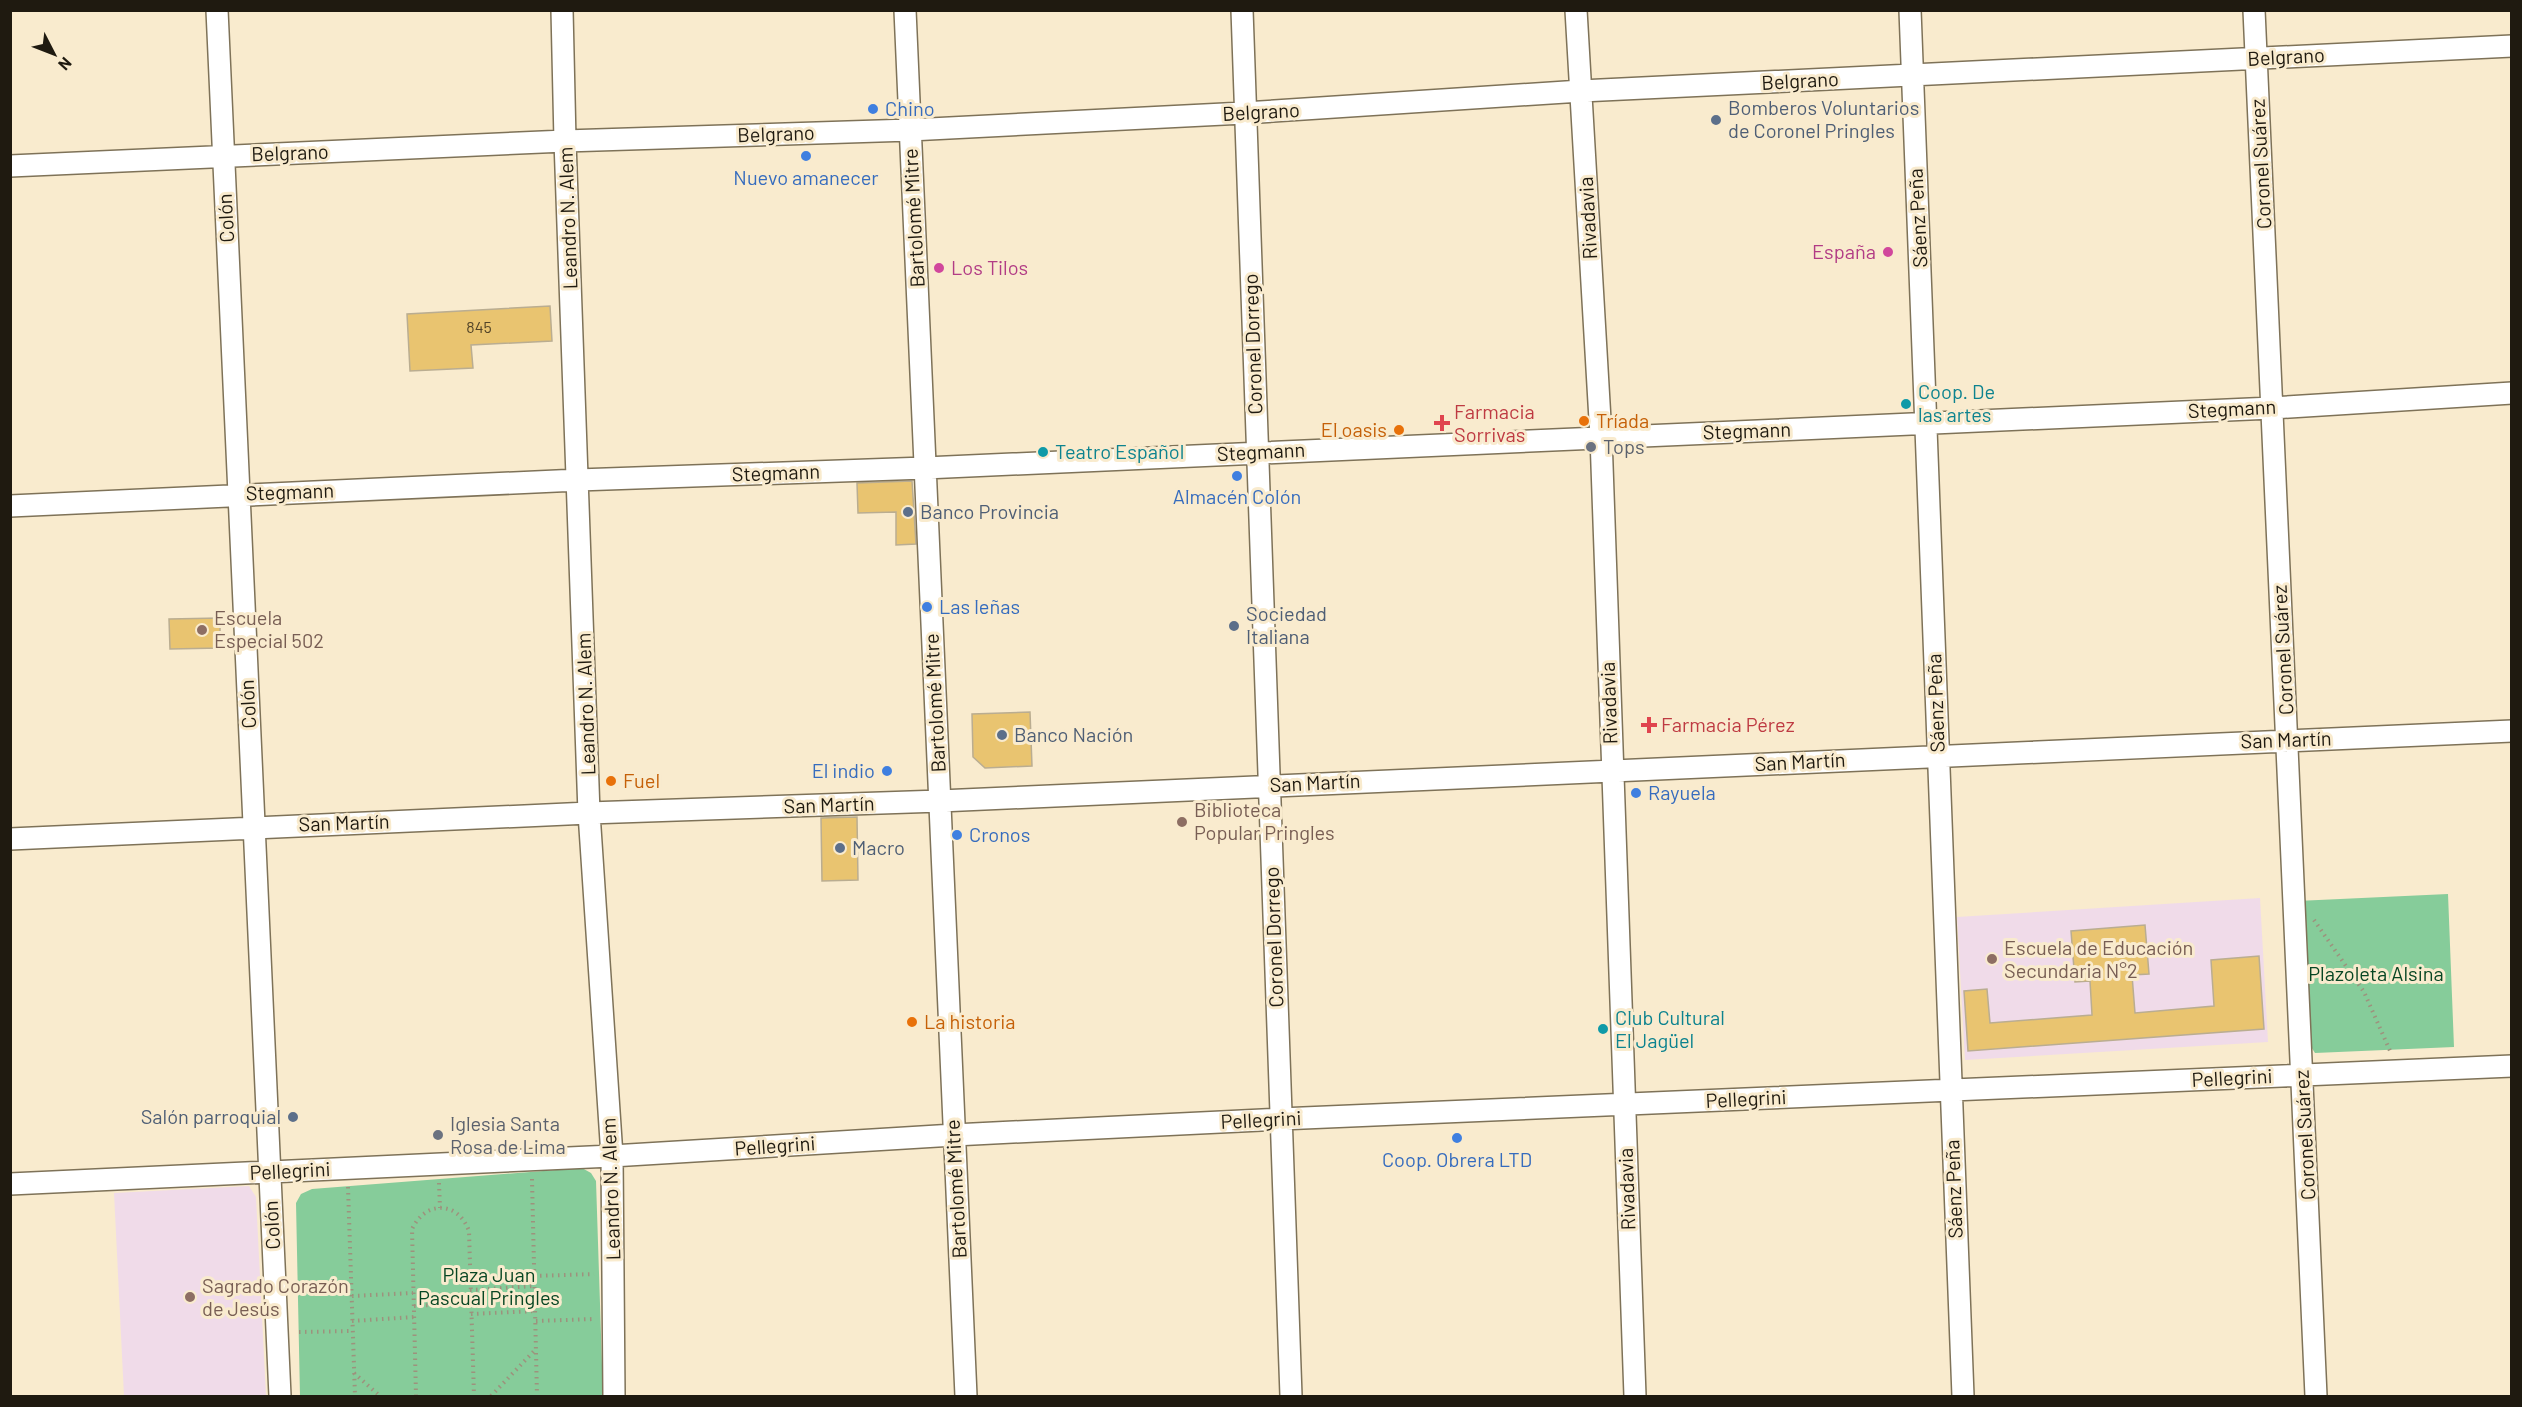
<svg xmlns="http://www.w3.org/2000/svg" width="2522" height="1407" font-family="Barlow,sans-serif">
	<rect width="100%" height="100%" fill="#f9ebce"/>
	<!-- education -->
	<path fill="#f0dbe9" d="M2260,898L2268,1042L1965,1060L1957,917Z
		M249,1186L256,1197L266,1396H124L114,1193Z"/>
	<!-- green -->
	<path fill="#86cc9a" d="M2448,894L2454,1047L2315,1053L2303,1034L2297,901Z
		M582,1168L591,1173L596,1181L603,1396H300L296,1203L301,1194L312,1189Z"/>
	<!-- building -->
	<path fill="#e9c470" stroke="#baad91" stroke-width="1.5" d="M550,306L552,341L471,345L473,368L410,371L407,314Z
		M912,481L916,544L896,545V512L858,513L857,483Z
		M220,618V648L170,649L169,619Z
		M1030,712L1032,766L985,768L973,757L972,714Z
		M857,817L858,880L822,881L821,818Z
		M2145,925L2149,974L2132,975L2135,1013L2214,1006L2211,960L2259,956L2264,1029L1968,1051L1964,991L1987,989L1990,1023L2092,1015L2090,981L2075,982L2071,931Z"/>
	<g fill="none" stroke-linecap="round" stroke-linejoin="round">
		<!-- minor casing -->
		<g stroke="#7e7258" stroke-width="24">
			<path id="minor" d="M217,10L280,1396
				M562,10L565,141L589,813L612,1156L614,1396
				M905,10L966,1396
				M1242,10L1291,1396
				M1576,10L1601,437L1635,1396
				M1910,10L1963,1396
				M2254,10L2316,1396
				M10,166L565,141L910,130L1244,113L1581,91L2512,46
				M10,506L578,480L925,468L2272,408L2512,393
				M10,839L589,813L940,801L2512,731
				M10,1184L612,1156L954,1135L1280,1119L2512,1066"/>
		</g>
		<!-- path -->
		<path stroke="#9d927d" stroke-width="4" stroke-dasharray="1.5 4.5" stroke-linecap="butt" d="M2314,920L2364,992L2391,1053
			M532,1179L537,1396
			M439,1183L440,1208
			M348,1187L355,1396
			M534,1276L594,1274
			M298,1287L351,1285
			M470,1290L535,1286
			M352,1296L413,1293
			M414,1306L471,1303
			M471,1314L535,1311
			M352,1321L414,1317
			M536,1321L594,1319
			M299,1332L353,1331
			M354,1373L380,1396
			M416,1396L412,1229C426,1200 458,1201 469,1231L474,1396
			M491,1396L536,1349"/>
		<!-- minor -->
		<use href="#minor" stroke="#fff" stroke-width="21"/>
	</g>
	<!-- markers -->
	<g fill="#3f7fe0" stroke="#f9ebce" stroke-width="2">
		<circle cx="873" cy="109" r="6"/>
		<circle cx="806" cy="156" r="6"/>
		<circle cx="1237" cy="476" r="6"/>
		<circle cx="927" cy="607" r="6"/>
		<circle cx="887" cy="771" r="6"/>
		<circle cx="1636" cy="793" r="6"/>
		<circle cx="957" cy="835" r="6"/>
		<circle cx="1457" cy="1138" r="6"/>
	</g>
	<g fill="#5c6f8a" stroke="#f9ebce" stroke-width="2">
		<circle cx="1716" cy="120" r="6"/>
		<circle cx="908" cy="512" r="6"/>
		<circle cx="1234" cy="626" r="6"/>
		<circle cx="1002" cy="735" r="6"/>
		<circle cx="840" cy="848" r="6"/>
		<circle cx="293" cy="1117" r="6"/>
	</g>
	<g fill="#d1479c" stroke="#f9ebce" stroke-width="2">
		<circle cx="1888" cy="252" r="6"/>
		<circle cx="939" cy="268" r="6"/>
	</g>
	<g fill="#0f9aa8" stroke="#f9ebce" stroke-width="2">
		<circle cx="1906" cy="404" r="6"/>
		<circle cx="1043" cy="452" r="6"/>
		<circle cx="1603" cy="1029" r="6"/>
	</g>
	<g fill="#e8710a" stroke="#f9ebce" stroke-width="2">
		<circle cx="1584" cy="421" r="6"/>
		<circle cx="1399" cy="430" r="6"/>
		<circle cx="611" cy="781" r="6"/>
		<circle cx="912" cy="1022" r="6"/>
	</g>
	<g fill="#e0444e" stroke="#f9ebce" stroke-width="2">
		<path d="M1439 414h6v6h6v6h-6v6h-6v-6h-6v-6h6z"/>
		<path d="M1646 716h6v6h6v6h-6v6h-6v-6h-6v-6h6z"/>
	</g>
	<g fill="#6b7280" stroke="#f9ebce" stroke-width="2">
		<circle cx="1591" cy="447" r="6"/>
		<circle cx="438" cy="1135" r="6"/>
	</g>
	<g fill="#8d6e63" stroke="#f9ebce" stroke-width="2">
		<circle cx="202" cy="630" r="6"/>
		<circle cx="1182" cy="822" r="6"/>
		<circle cx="1992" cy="959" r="6"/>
		<circle cx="190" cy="1297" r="6"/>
	</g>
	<g text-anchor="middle" stroke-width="6" stroke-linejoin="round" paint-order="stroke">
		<!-- number labels -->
		<g font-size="16" fill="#524428">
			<text x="479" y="333">845</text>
		</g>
		<!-- street labels -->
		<g font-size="20" fill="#1f1a10" stroke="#f9ebce">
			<text transform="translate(2286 57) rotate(-3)" y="7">Belgrano</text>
			<text transform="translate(1800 81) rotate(-3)" y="7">Belgrano</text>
			<text transform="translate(1261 112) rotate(-3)" y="7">Belgrano</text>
			<text transform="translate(776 134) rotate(-2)" y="7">Belgrano</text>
			<text transform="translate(290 153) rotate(-2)" y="7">Belgrano</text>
			<text transform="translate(2261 164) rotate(-93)" y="7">Coronel Suárez</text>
			<text transform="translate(226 218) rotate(-93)" y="7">Colón</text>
			<text transform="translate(568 218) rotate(-92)" y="7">Leandro N. Alem</text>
			<text transform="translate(914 218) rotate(-93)" y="7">Bartolomé Mitre</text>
			<text transform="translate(1588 218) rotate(-93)" y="7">Rivadavia</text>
			<text transform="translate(1918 218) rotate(-93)" y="7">Sáenz Peña</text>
			<text transform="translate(1253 344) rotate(-92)" y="7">Coronel Dorrego</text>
			<text transform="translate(2232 409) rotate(-3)" y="7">Stegmann</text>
			<text transform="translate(1747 431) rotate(-2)" y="7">Stegmann</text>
			<text transform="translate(1261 452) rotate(-3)" y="7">Stegmann</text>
			<text transform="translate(776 473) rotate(-2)" y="7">Stegmann</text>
			<text transform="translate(290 492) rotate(-2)" y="7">Stegmann</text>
			<text transform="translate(2283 650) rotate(-93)" y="7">Coronel Suárez</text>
			<text transform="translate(935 703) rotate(-93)" y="7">Bartolomé Mitre</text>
			<text transform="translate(1609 703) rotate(-92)" y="7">Rivadavia</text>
			<text transform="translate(1936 703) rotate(-92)" y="7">Sáenz Peña</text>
			<text transform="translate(248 704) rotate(-93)" y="7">Colón</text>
			<text transform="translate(586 704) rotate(-92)" y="7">Leandro N. Alem</text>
			<text transform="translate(2286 740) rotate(-2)" y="7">San Martín</text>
			<text transform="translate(1800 762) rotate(-3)" y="7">San Martín</text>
			<text transform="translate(1315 783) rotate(-3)" y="7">San Martín</text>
			<text transform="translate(829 805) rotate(-2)" y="7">San Martín</text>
			<text transform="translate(344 823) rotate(-2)" y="7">San Martín</text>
			<text transform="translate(1274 937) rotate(-92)" y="7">Coronel Dorrego</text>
			<text transform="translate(2232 1078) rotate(-3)" y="7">Pellegrini</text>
			<text transform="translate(1746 1099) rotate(-3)" y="7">Pellegrini</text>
			<text transform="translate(1261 1120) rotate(-3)" y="7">Pellegrini</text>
			<text transform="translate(2305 1135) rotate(-93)" y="7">Coronel Suárez</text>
			<text transform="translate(775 1146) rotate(-4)" y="7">Pellegrini</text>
			<text transform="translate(290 1171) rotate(-3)" y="7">Pellegrini</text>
			<text transform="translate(611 1189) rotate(-92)" y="7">Leandro N. Alem</text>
			<text transform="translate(956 1189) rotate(-93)" y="7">Bartolomé Mitre</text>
			<text transform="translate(1627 1189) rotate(-92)" y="7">Rivadavia</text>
			<text transform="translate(1954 1189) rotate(-92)" y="7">Sáenz Peña</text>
			<text transform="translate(272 1225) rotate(-93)" y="7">Colón</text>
		</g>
		<!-- service labels -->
		<g font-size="20" fill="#4e5e75" stroke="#f9ebce" text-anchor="start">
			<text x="1728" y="115">Bomberos Voluntarios<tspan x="1728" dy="23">de Coronel Pringles</tspan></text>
			<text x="920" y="519">Banco Provincia</text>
			<text x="1246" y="621">Sociedad<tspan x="1246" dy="23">Italiana</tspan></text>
			<text x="1014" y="742">Banco Nación</text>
			<text x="852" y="855">Macro</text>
			<text x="281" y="1124" text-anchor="end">Salón parroquial</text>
		</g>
		<!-- shop labels -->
		<g font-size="20" fill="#366cbe" stroke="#f9ebce" text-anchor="start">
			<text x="885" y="116">Chino</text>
			<text x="806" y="185" text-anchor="middle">Nuevo amanecer</text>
			<text x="1237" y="504" text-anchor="middle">Almacén Colón</text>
			<text x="939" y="614">Las leñas</text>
			<text x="875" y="778" text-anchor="end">El indio</text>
			<text x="1648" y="800">Rayuela</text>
			<text x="969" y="842">Cronos</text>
			<text x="1457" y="1167" text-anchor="middle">Coop. Obrera LTD</text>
		</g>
		<!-- hotel labels -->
		<g font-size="20" fill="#b23c85" stroke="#f9ebce" text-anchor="end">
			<text x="1876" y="259">España</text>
			<text x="951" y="275" text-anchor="start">Los Tilos</text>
		</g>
		<!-- culture labels -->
		<g font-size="20" fill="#0d838f" stroke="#f9ebce" text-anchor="start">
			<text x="1918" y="399">Coop. De<tspan x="1918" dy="23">las artes</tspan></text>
			<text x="1055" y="459">Teatro Español</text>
			<text x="1615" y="1025">Club Cultural<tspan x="1615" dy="23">El Jagüel</tspan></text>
		</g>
		<!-- health labels -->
		<g font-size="20" fill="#be3a42" stroke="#f9ebce" text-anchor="start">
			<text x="1454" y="419">Farmacia<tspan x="1454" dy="23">Sorrivas</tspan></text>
			<text x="1661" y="732">Farmacia Pérez</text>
		</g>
		<!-- food labels -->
		<g font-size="20" fill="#c56008" stroke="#f9ebce" text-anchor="start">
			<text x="1596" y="428">Tríada</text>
			<text x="1387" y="437" text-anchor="end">El oasis</text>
			<text x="623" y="788">Fuel</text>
			<text x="924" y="1029">La historia</text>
		</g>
		<!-- worship labels -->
		<g font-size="20" fill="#5b616d" stroke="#f9ebce" text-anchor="start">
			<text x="1603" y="454">Tops</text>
			<text x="450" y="1131">Iglesia Santa<tspan x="450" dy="23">Rosa de Lima</tspan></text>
		</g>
		<!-- education labels -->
		<g font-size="20" fill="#785e54" stroke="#f9ebce" text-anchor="start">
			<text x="214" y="625">Escuela<tspan x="214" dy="23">Especial 502</tspan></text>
			<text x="1194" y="817">Biblioteca<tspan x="1194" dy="23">Popular Pringles</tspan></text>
			<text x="2004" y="955">Escuela de Educación<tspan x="2004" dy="23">Secundaria N°2</tspan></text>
			<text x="202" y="1293">Sagrado Corazón<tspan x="202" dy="23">de Jesús</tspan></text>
		</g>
		<!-- park labels -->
		<g font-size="20" fill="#074623" stroke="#f9ebce">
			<text x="2376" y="981">Plazoleta Alsina</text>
			<text x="489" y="1282">Plaza Juan<tspan x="489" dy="23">Pascual Pringles</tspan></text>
		</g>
	</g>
	<!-- border -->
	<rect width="2522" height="1407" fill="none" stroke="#1f1a10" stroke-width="24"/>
	<!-- north arrow -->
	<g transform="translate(54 54) rotate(132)" stroke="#f9ebce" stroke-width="4.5" paint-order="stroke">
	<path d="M0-4.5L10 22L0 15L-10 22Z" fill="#1f1a10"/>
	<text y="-9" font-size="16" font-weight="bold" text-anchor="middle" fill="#1f1a10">N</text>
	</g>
</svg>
